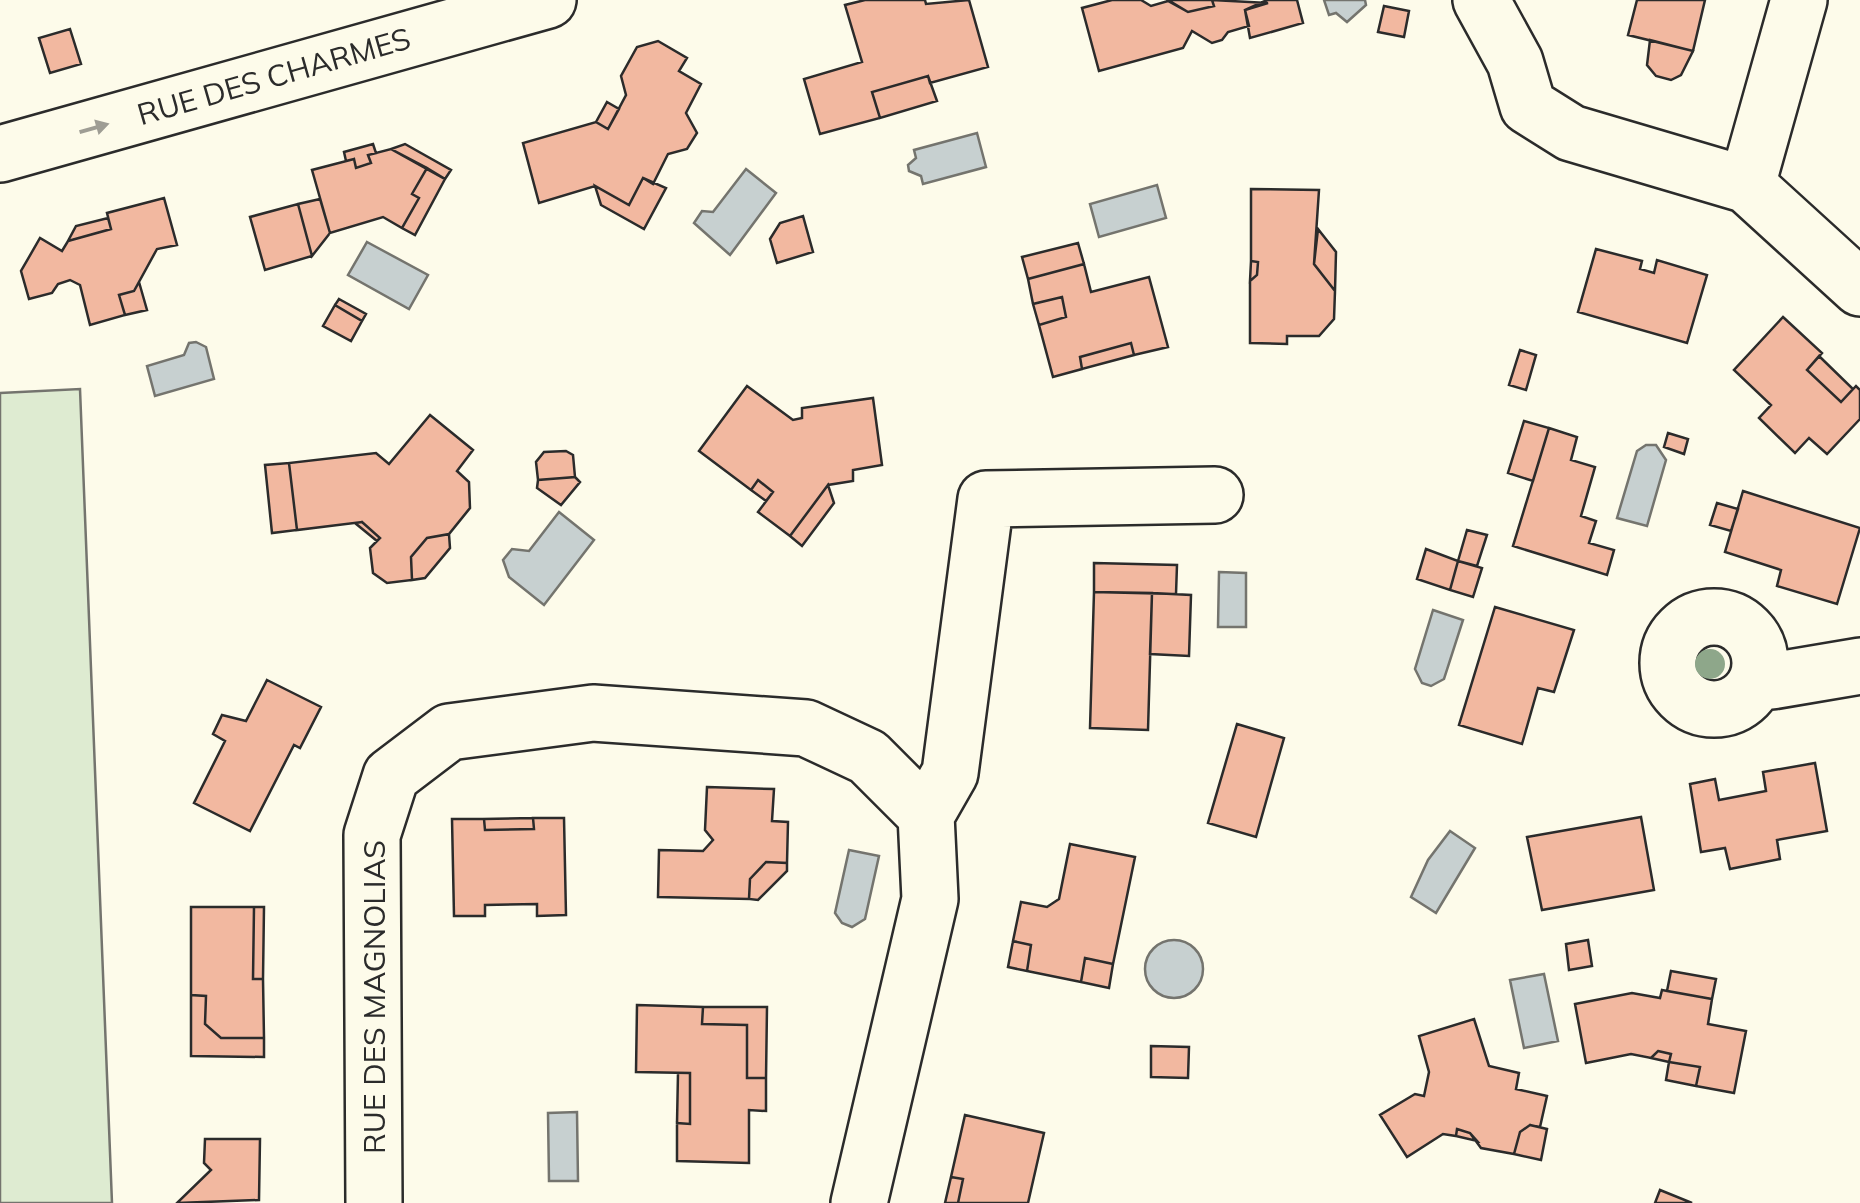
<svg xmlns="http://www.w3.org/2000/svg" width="1860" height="1203" font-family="Mulish,sans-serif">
	<rect width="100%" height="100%" fill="#fdfbea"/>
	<!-- green -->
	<path fill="#deebd1" stroke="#74746e" stroke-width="2.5" d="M80,389L112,1203H0V393Z"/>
	<!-- water -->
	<path fill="#c7d0d0" stroke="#74746e" stroke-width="2.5" d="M1324,0H1365L1366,5L1347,22L1336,13L1329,15Z
		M977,133L986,167L923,184L921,176L909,171L908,165L916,158L914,150Z
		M746,169L776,193L730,255L694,223L702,211L713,212Z
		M1157,185L1166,218L1099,237L1090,204Z
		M367,242L428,275L409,309L348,275Z
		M196,342L206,347L214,379L155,396L147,366L184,355L189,343Z
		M1646,445H1656L1666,460L1647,526L1617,518L1637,451Z
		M559,512L594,540L544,605L509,577L503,560L512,549L529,551Z
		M1219,572L1246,573V627H1218Z
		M1433,610L1463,620L1444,679L1431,686L1422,683L1415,669Z
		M1450,831L1475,848L1436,913L1411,897L1428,860Z
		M849,850L879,856L865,919L852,927L842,923L835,913Z
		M1145 969a29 29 0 1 1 58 0a29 29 0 1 1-58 0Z
		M1544,974L1558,1041L1524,1048L1510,980Z
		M577,1112L578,1181H549L548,1113Z"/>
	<!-- building -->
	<path fill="#f2b8a0" stroke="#2b2b2b" stroke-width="2.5" d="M865,0H925L926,4L969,0L988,67L930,83L928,76L872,92L880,118L820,134L804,79L862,62L845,5Z
		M1112,0H1141L1151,6L1168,1L1188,12L1214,6L1212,0L1268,3L1245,10L1249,26L1228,32L1222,40L1212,43L1192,31L1183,48L1099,71L1082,8Z
		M1212,0L1214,6L1188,12L1168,0Z
		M1267,0H1297L1303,23L1250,38L1245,10Z
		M1637,0H1705L1693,51L1628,35Z
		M1384,6L1409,11L1404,37L1378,32Z
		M70,29L81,64L50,73L39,38Z
		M1650,40L1693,51L1681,75L1671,80L1656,76L1647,65Z
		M658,41L687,58L679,71L701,84L686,113L697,133L687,149L668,154L653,184L643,178L629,205L595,186L539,203L523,143L596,122L608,129L626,95L621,76L637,47Z
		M928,76L937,101L880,118L872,92Z
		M607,102L619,109L608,129L596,122Z
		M373,144L376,153L368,155L371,163L356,168L354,159L346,161L344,152Z
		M405,144L451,170L445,179L391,149Z
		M391,149L427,168L412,194L419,198L402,228L383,217L330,233L312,170L354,159L356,168L371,163L368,155Z
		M427,168L445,179L415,235L402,228L419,198L412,194Z
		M643,178L666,188L644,229L601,205L595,186L629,205Z
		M1251,189L1319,190L1314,264L1335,291L1334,319L1319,336H1287V344L1250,343V281L1257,275L1258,262L1251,261Z
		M164,198L177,245L157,249L134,291L119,295L125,315L90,325L80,285L70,280L58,284L52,293L29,299L21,271L40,238L62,251L68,241L111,229L107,213Z
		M320,199L330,233L312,256L298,204Z
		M298,204L312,256L265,270L250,217Z
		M803,216L813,252L777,263L770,239L780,223Z
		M108,218L111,229L68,241L76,226Z
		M1318,229L1336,252L1335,291L1314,264Z
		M1078,243L1084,264L1028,279L1022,257Z
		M1596,249L1642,261L1640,269L1654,273L1657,260L1707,275L1687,343L1578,312Z
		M1251,261L1258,262L1257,275L1250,281Z
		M1084,264L1091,292L1149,277L1168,347L1134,355L1131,343L1080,357L1082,369L1053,377L1039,325L1066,317L1062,297L1033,304L1028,279Z
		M139,282L147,310L125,315L119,295L134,291Z
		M1062,297L1066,317L1039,325L1033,304Z
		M339,299L366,314L362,321L335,305Z
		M335,305L362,321L351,341L323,326Z
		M1783,317L1822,353L1807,370L1841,402L1856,386L1860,390V419L1827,454L1809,438L1795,453L1759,418L1771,405L1734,370Z
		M1131,343L1134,355L1082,369L1080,357Z
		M1520,350L1536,355L1526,390L1509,385Z
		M1819,356L1853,389L1841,402L1807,370Z
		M747,386L793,420L802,418V408L873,398L882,465L853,470V481L828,485L790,536L758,512L773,492L758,480L751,490L699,451Z
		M430,415L473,450L457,471L469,482L470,508L449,534L427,538L411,557L412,580L387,583L373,573L370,548L380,538L362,522L297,530L289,463L376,453L389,464Z
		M1524,421L1549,428L1533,481L1508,473Z
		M1549,428L1577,437L1571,460L1595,467L1581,516L1596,521L1589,543L1614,550L1607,575L1513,546Z
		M1668,433L1688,439L1684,454L1664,447Z
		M566,451L573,455L575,477L538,480L536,462L544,452Z
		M289,463L297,530L272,533L265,465Z
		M575,477L580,482L561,505L537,488L538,480Z
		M758,480L773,492L766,501L751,490Z
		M828,485L834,503L802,546L790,536Z
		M1743,491L1860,528L1837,604L1777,586L1781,570L1725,552Z
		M1717,503L1738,509L1731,531L1710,525Z
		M362,522L380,538L377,541L355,523Z
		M1467,530L1487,535L1477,566L1458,561Z
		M449,534L450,548L425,578L412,580L411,557L427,538Z
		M1426,549L1458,561L1450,590L1417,579Z
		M1458,561L1482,568L1473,597L1450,590Z
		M1094,563L1177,565L1176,594L1094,592Z
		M1094,592L1152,593L1148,730L1090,728Z
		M1152,593L1191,595L1189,656L1150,654Z
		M1495,607L1574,630L1554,692L1538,688L1522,744L1459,725Z
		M267,680L321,707L300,748L294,745L250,831L194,803L225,741L213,734L222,715L246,721Z
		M1237,724L1284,738L1256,837L1208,823Z
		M1815,763L1827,831L1777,840L1780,859L1730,869L1725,848L1701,852L1690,784L1715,779L1719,800L1766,791L1763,772Z
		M707,787L774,789L772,821L788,822L787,863L766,862L750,879L749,899L658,897L659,850L703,851L713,840L705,830Z
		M1641,817L1654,890L1542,910L1527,837Z
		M533,818H564L566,915L537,916V904L485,905V916H454L452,819H484L485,830L534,829Z
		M533,818L534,829L485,830L484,819Z
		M1070,844L1135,857L1113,964L1085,958L1081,982L1027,971L1031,945L1013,941L1021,902L1047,907L1059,899Z
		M766,862L787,863V871L758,900L749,899L750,879Z
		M191,907H254L253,979H263L264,1038H221L205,1024L206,996L191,995Z
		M254,907H264L263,979H253Z
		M1588,940L1592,966L1569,970L1566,944Z
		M1013,941L1031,945L1027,971L1008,967Z
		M1085,958L1113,964L1109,988L1081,982Z
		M1671,971L1716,979L1712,999L1667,991Z
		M1662,990L1712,999L1708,1024L1746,1031L1734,1093L1696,1086L1700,1067L1669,1062L1671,1054L1658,1051L1651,1058L1631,1054L1586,1063L1575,1004L1632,993L1660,998Z
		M191,995L206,996L205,1024L221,1038H264V1057L191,1056Z
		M637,1005L703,1007L702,1024L747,1025V1078H766V1111L749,1110V1163L677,1161V1123L690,1124V1073L636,1072Z
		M703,1007H767L766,1078H747V1025L702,1024Z
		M1474,1019L1489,1066L1519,1073L1516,1089L1547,1096L1540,1127L1530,1125L1520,1132L1514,1154L1481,1148L1470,1133L1457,1129L1456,1136L1443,1134L1407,1157L1380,1115L1415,1094L1424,1096L1429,1072L1419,1036Z
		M1151,1046L1189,1047L1188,1078L1151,1077Z
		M1658,1051L1671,1054L1669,1062L1651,1058Z
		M1669,1062L1700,1067L1696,1086L1666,1080Z
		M678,1073H690V1124L677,1123Z
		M965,1115L1044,1133L1028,1203H958L963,1179L951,1177Z
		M1530,1125L1547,1129L1541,1160L1514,1154L1520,1132Z
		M1457,1129L1470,1133L1477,1141L1456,1136Z
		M205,1139H260L259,1200L177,1203L211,1170L204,1163Z
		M951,1177L963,1179L958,1203H945Z
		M1660,1190L1692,1203H1655Z"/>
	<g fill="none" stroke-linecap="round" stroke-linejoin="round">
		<!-- minor casing -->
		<g stroke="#2b2b2b" stroke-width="60">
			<path id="minor" d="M1481,0L1515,62L1528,106L1571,133L1747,185L1860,288
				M0,154L548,0
				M1747,185L1799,0
				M1668 663a46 46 0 1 1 92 0a46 46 0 1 1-92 0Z
				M1758,679L1772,681L1860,666
				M926,815L950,773L986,499L1215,495
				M374,1203L372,835L391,776L449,732L593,713L806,728L868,757L926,815L930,899L859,1203"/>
		</g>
		<!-- minor -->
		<use href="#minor" stroke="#fdfbea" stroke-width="55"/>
	</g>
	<!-- trees -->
	<circle fill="#8ea78a" cx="1710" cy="664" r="15"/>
	<!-- one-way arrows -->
	<defs><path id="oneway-solid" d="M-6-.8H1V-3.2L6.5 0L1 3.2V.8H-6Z" transform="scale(2.5)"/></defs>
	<use fill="#9e9d94" href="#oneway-solid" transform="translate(94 128) rotate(-16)"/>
	<g text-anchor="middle" stroke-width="8" stroke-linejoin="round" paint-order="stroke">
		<!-- street labels -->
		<g font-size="30" fill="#2b2b2b" stroke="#fdfbea">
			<text transform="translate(274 77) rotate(-16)" y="10">RUE DES CHARMES</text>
			<text transform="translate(375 997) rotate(-90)" y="10">RUE DES MAGNOLIAS</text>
		</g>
	</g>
</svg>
